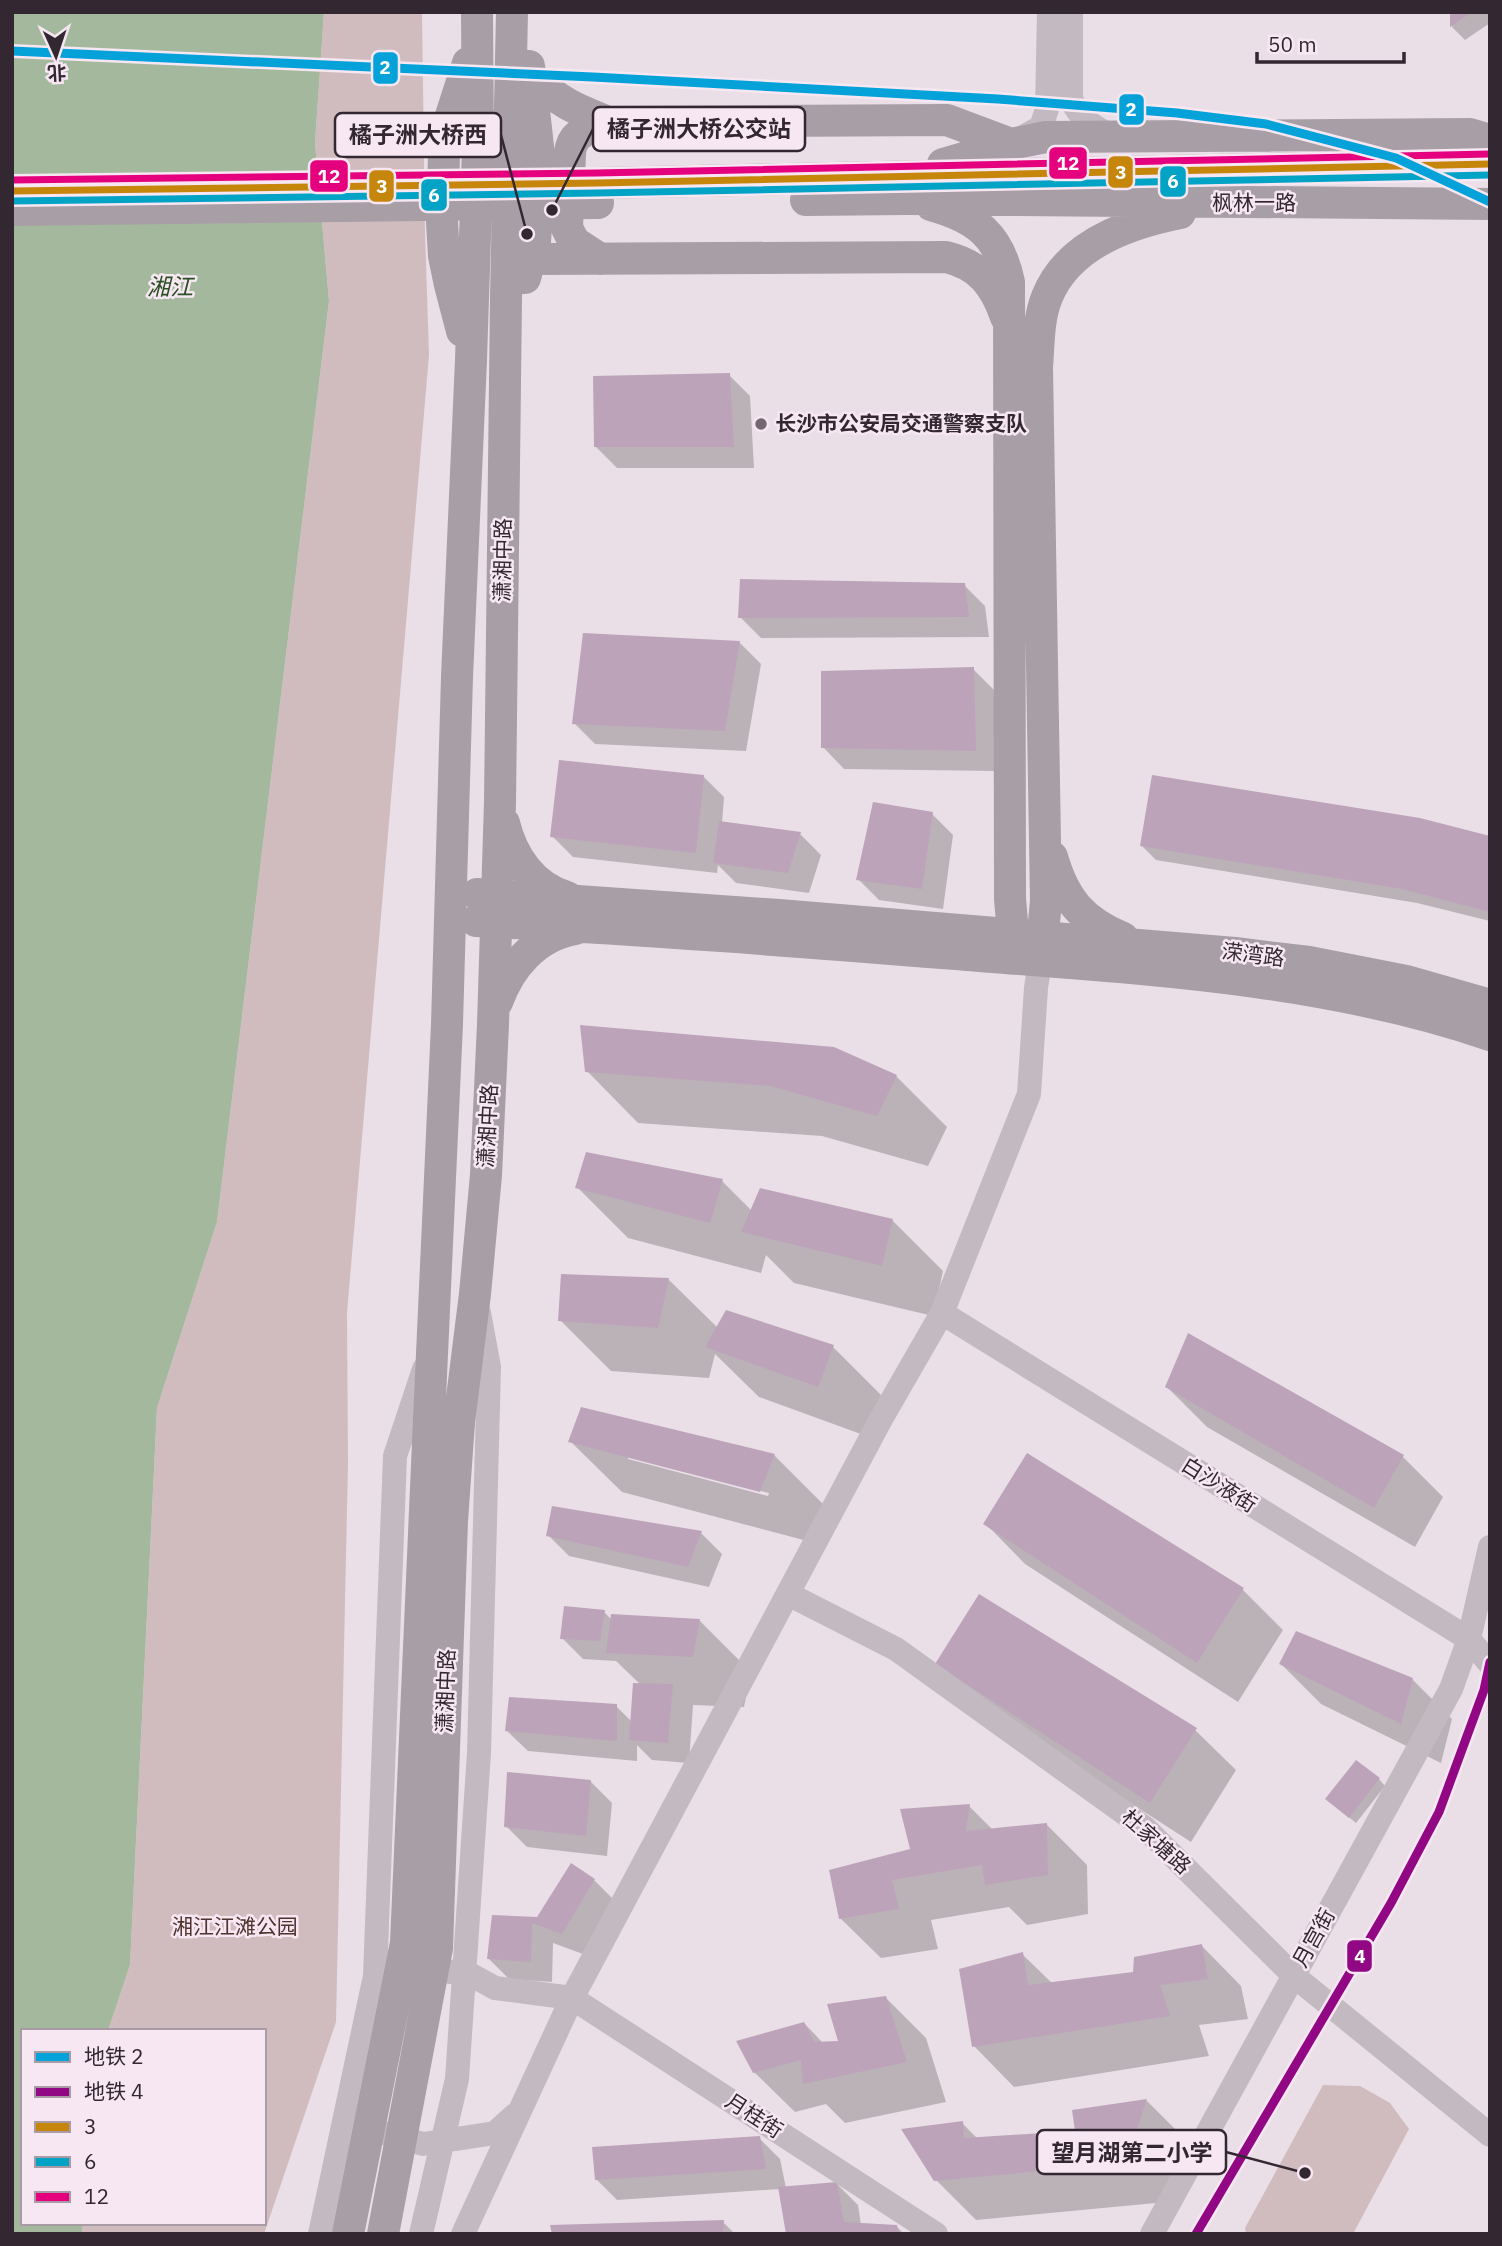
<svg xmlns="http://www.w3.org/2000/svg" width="1502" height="2246" font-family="'IBM Plex Sans','Noto Sans SC',sans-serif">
	<rect width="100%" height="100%" fill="#eadfe7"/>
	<!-- green -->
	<path fill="#d0bcbe" d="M324,12H422L425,231L429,355L347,1313L348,1463L336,2022L264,2234H82V2223H264V2031H108L130,1965L157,1408L217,1222L329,301L315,143Z
		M1323,2085L1360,2086L1390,2103L1409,2129L1353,2234H1246L1245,2228Z"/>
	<!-- water -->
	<path fill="#a4b89e" d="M12,12H324L315,143L329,301L217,1222L157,1408L130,1965L108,2031H23V2223H82V2234H12Z"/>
	<!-- pier -->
	<path fill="#eadfe7" d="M321,176L325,215L12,218V181Z"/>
	<!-- shadow -->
	<path fill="#0003" fill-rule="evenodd" d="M1451,12H1490V23L1465,40L1452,27Z
		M729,375L750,396L754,468H617L596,447Z
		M964,585L985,606L989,637L761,638L740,617Z
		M584,635L740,643L761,664L746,751L595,744L574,723Z
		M973,669L994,690L996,771L844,769L823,747Z
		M703,776L724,797L722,823L800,834L821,855L809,893L736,883L718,865L717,873L573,857L552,836Z
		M932,814L953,835L943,909L879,900L858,879Z
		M1490,838V921L1417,903L1156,860L1142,846Z
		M587,1071L896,1076L947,1127L928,1166L822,1136L638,1123Z
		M722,1181L752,1211L892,1220L943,1271L933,1316L794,1283L766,1255L761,1273L628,1238L577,1187Z
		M562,1276L669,1280L718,1328L833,1347L884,1398L869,1437L759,1397L715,1354L709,1378L611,1371L560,1320Z
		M1189,1336L1403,1457L1443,1497L1415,1547L1207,1427L1167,1387Z
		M570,1441L774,1455L825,1506L811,1542L622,1492ZM628,1456L769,1493L768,1496L628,1459Z
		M985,1523L1243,1590L1283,1630L1238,1702L1025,1564Z
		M701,1533L722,1554L709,1587L569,1556L548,1535Z
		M604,1612L612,1620L613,1616L700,1621L751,1672L744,1707L693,1705L689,1763L652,1760L637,1745V1761L528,1751L506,1730L616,1706L632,1722L641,1685L616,1661L583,1659L562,1638Z
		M937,1663L1195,1730L1236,1770L1191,1842L977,1704Z
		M1281,1664L1412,1679L1452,1719L1441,1763L1321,1704Z
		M1379,1779L1385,1786L1356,1823L1334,1805Z
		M591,1782L612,1803L607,1856L527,1847L506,1826Z
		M969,1806L993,1830L1047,1825L1087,1865L1088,1914L1027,1925L1009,1907L931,1920L938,1949L881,1958L840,1918L912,1851Z
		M594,1880L615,1901L583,1954L553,1943L552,1982L509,1979L488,1958L493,1917L538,1919Z
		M1201,1945L1241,1986L1248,2019L1199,2025L1209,2056L1014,2087L974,2046L1022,1954L1053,1984L1135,1974Z
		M885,1997L926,2038L946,2102L845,2123L826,2104L795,2112L754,2072L804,2023L824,2044L840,2043Z
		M1147,2101L1187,2141L1166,2202L976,2220L936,2180L962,2123L978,2139L1077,2133L1074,2112ZM1135,2160V2164L1113,2166V2162Z
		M759,2138L780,2159L786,2188L837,2184L858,2205L861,2225L896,2226L904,2234H788L780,2189L617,2200L596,2179Z
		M723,2222L735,2234H554Z"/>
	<!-- building -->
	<path fill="#bca3ba" d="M1450,12H1472L1450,27Z
		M730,373L734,447H594L593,376Z
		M740,579L965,583L969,617L738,618Z
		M583,633L740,641L725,731L572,724Z
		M974,667L976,751L821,748V671Z
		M559,760L704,775L696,853L550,837Z
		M1152,775L1420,818L1490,836V912L1402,889L1140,846Z
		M873,802L933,812L922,889L856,880Z
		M719,821L801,832L788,873L713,863Z
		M580,1025L834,1047L897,1075L877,1116L770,1086L585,1072Z
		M586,1152L723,1179L710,1223L575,1188Z
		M760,1188L893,1219L882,1266L741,1232Z
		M561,1274L669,1278L658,1328L558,1321Z
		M726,1310L834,1345L818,1387L705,1347Z
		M1188,1333L1404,1455L1374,1508L1165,1387Z
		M581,1407L775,1454L760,1492L568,1442Z
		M1027,1453L1244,1588L1197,1663L983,1524Z
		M552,1506L702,1531L688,1567L546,1536Z
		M979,1594L1197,1728L1150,1803L935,1664Z
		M564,1606L605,1610L600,1641L560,1639Z
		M611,1614L700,1619L693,1657L606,1653Z
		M1296,1631L1413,1678L1401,1724L1279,1664Z
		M633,1683L673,1684L668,1743L629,1740Z
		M509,1697L617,1704V1741L505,1731Z
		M1356,1760L1380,1778L1349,1818L1325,1799Z
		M507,1772L591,1780L586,1836L504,1827Z
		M970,1804L966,1831L1047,1823L1048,1875L985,1885L982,1865L892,1880L899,1909L839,1919L829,1870L910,1849L900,1809Z
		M571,1863L595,1879L562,1934L532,1923L531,1962L487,1959L492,1915L537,1917Z
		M1202,1944L1208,1979L1160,1985L1170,2016L972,2047L959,1969L1023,1952L1028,1985L1133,1972L1134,1957Z
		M886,1996L907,2062L803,2084L801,2060L753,2073L736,2041L804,2022L814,2042L838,2041L827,2004Z
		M1147,2099L1126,2163L934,2181L901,2129L963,2121L964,2138L1075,2131L1072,2110Z
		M760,2136L766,2169L595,2180L592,2147Z
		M837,2182L844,2222L897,2225L899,2234H786L778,2187Z
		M724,2220L723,2234H552L550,2225Z"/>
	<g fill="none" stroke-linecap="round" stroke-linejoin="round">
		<!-- minor -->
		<path stroke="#c3b9c1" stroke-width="24" d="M1071,12V99C1079,118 1095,128 1113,137
			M1018,140L1041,127L1047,109L1049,12
			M942,1313L1469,1639L1490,1664
			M788,1594L896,1649L1145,1828L1294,1976L1490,2135
			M449,1972L464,1971L495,1988L572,1998L936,2234
			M351,2124L423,2144L495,2133L515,2115
			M320,2234L375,1976L395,1456L424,1369
			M421,2234L457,2079L479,1753L489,1367L479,1313
			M463,2234L572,1998L881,1419L942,1313L1029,1094L1036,988L1040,961
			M1152,2234L1451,1689L1469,1639L1490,1547"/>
		<!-- major -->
		<path stroke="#a89ea6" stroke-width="32" d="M531,76C559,102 573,108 608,122L947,120L1011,144
			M943,164L1011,144L1046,137L1470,134L1490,140
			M597,183L1490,164
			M806,200L906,199L1490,204
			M931,205C977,218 999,235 1009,282L1010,899L1015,955
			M530,259L946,257C980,265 995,285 1006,317
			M600,259L574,242L567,228L570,153C572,131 589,130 608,122
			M525,278L535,242L540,164L529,66
			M462,331L450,285L444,256L442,222L444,155L448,125L468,63
			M504,823C512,857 533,887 567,897
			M1052,857C1064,899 1082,921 1123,938
			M477,894L779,915L1235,953L1309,962L1406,981L1490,1005
			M476,921C640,929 803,942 967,955C1142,969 1323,978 1490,1035
			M1041,955L1046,901L1037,367C1039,343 1038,319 1047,297C1068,244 1129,223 1180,213
			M497,1002C510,966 536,936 575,929
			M429,1420L447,1024L457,677L471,360L478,146L477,12
			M459,1422L475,1294L486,1175L493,1024L500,802L506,298L512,12"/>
		<!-- major-bridge -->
		<path stroke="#a89ea6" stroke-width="32" d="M12,210L598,203
			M348,2234L406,1943L429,1420
			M383,2234L437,1948L452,1521L459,1422"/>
		<!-- bus-1 casing -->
		<g stroke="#f7e7f2" stroke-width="12">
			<path id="bus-1" d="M12,191L597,183L1490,164"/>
		</g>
		<!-- bus-2 casing -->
		<g stroke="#f7e7f2" stroke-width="12">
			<path id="bus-2" d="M12,201L597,193L1490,175"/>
		</g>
		<!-- bus-3 casing -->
		<g stroke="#f7e7f2" stroke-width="12">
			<path id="bus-3" d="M12,180L597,173L1490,154"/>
		</g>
		<!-- bus-1 -->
		<use href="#bus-1" stroke="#c6860c" stroke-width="7"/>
		<!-- bus-2 -->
		<use href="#bus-2" stroke="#03a3c6" stroke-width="7"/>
		<!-- bus-3 -->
		<use href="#bus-3" stroke="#e5007d" stroke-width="7"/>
		<!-- metro-1 casing -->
		<g stroke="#f7e7f2" stroke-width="14">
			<path id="metro-1" d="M12,51L593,77L998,99L1177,113L1266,124L1396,158L1490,202"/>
		</g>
		<!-- metro-2 casing -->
		<g stroke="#f7e7f2" stroke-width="14">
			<path id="metro-2" d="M1196,2234L1391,1903L1439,1812L1484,1690L1490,1662"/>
		</g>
		<!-- metro-1 -->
		<use href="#metro-1" stroke="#05a2d9" stroke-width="9"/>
		<!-- metro-2 -->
		<use href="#metro-2" stroke="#920783" stroke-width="9"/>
	</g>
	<!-- markers -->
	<circle fill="#736871" stroke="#f7e7f2" stroke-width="2.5" cx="761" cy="424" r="7"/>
	<g text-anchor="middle" stroke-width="5" stroke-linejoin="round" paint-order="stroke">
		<!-- street labels -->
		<g font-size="21" fill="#332832" stroke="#f7e7f2">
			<text x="1254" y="210">枫林一路</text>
			<text transform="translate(503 560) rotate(-89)" y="7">潇湘中路</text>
			<text transform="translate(1253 955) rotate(7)" y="7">溁湾路</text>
			<text transform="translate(488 1126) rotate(-87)" y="7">潇湘中路</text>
			<text transform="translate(1219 1485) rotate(32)" y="7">白沙液街</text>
			<text transform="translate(446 1691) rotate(-88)" y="7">潇湘中路</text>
			<text transform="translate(1156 1842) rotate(42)" y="7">杜家塘路</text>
			<text transform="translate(1314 1938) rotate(-61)" y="7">月宫街</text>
			<text transform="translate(754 2116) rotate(33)" y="7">月桂街</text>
		</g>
		<!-- poi labels -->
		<g font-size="21" font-weight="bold" fill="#332832" stroke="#f7e7f2" text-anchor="start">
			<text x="775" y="431">长沙市公安局交通警察支队</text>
		</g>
		<!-- park labels -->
		<g font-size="21" fill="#4e332f" stroke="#f7e7f2">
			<text x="235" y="1934">湘江江滩公园</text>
		</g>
		<!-- water labels -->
		<g font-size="23" font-style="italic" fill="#2a4f23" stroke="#f7e7f2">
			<text x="170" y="295">湘江</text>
		</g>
	</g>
	<!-- callouts -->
	<path fill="none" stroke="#332832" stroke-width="2.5" d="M552 210L593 129M527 234L501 135M1305 2173L1226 2152"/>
	<g fill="#332832" stroke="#f7e7f2" stroke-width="2.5">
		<circle cx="552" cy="210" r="7"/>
		<circle cx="527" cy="234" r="7"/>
		<circle cx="1305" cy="2173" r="7"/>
	</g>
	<g fill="#f7e7f2" stroke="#332832" stroke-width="2.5">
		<rect x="593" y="107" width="212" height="44" rx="7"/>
		<rect x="335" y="113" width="166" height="44" rx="7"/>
		<rect x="1037" y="2130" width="189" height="44" rx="7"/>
	</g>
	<g font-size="23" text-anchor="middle" font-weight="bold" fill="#332832">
		<text x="699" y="137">橘子洲大桥公交站</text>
		<text x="418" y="143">橘子洲大桥西</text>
		<text x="1132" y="2161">望月湖第二小学</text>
	</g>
	<g stroke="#f7e7f2" stroke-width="2.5">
		<rect x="372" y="51" width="27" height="34" rx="7" fill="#05a2d9"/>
		<rect x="1118" y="93" width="27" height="33" rx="7" fill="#05a2d9"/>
		<rect x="1048" y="146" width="40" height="34" rx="7" fill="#e5007d"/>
		<rect x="1107" y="155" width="27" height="34" rx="7" fill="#c6860c"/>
		<rect x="309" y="159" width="40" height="34" rx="7" fill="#e5007d"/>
		<rect x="1159" y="165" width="28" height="33" rx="7" fill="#03a3c6"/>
		<rect x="368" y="169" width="27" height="34" rx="7" fill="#c6860c"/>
		<rect x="420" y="178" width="28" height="34" rx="7" fill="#03a3c6"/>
		<rect x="1346" y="1939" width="27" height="34" rx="7" fill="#920783"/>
	</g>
	<g font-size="19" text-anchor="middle" font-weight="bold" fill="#fff">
		<text x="385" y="74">2</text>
		<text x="1131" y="116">2</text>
		<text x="1068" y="170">12</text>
		<text x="1121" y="179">3</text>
		<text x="329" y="183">12</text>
		<text x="1173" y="188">6</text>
		<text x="382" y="193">3</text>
		<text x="434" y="202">6</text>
		<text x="1360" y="1963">4</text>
	</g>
	<!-- border -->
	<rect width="1502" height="2246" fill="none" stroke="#332832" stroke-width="28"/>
	<!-- legend -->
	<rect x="21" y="2029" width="245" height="196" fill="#f7e7f2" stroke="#a99ba5" stroke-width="2"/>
	<rect x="35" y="2052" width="35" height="10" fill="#05a2d9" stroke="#a99ba5" stroke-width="2"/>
	<text x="84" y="2064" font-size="21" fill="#332832">地铁 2</text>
	<rect x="35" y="2087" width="35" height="10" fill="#920783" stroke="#a99ba5" stroke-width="2"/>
	<text x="84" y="2099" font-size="21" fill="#332832">地铁 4</text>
	<rect x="35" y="2122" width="35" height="10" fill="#c6860c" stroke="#a99ba5" stroke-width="2"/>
	<text x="84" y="2134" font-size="21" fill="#332832">3</text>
	<rect x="35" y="2157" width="35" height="10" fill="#03a3c6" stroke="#a99ba5" stroke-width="2"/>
	<text x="84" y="2169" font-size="21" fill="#332832">6</text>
	<rect x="35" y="2192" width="35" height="10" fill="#e5007d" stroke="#a99ba5" stroke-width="2"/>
	<text x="84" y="2204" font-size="21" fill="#332832">12</text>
	<!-- north arrow -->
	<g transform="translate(56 56) rotate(177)" stroke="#f7e7f2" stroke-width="5" paint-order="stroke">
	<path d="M0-5L12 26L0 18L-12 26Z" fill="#332832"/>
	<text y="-10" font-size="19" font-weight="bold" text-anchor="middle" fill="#332832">北</text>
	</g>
	<!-- scale -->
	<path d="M1257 52v10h147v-10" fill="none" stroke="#332832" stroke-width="3.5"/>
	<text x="1268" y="52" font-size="21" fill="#332832" stroke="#f7e7f2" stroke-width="5" paint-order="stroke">50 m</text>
</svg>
